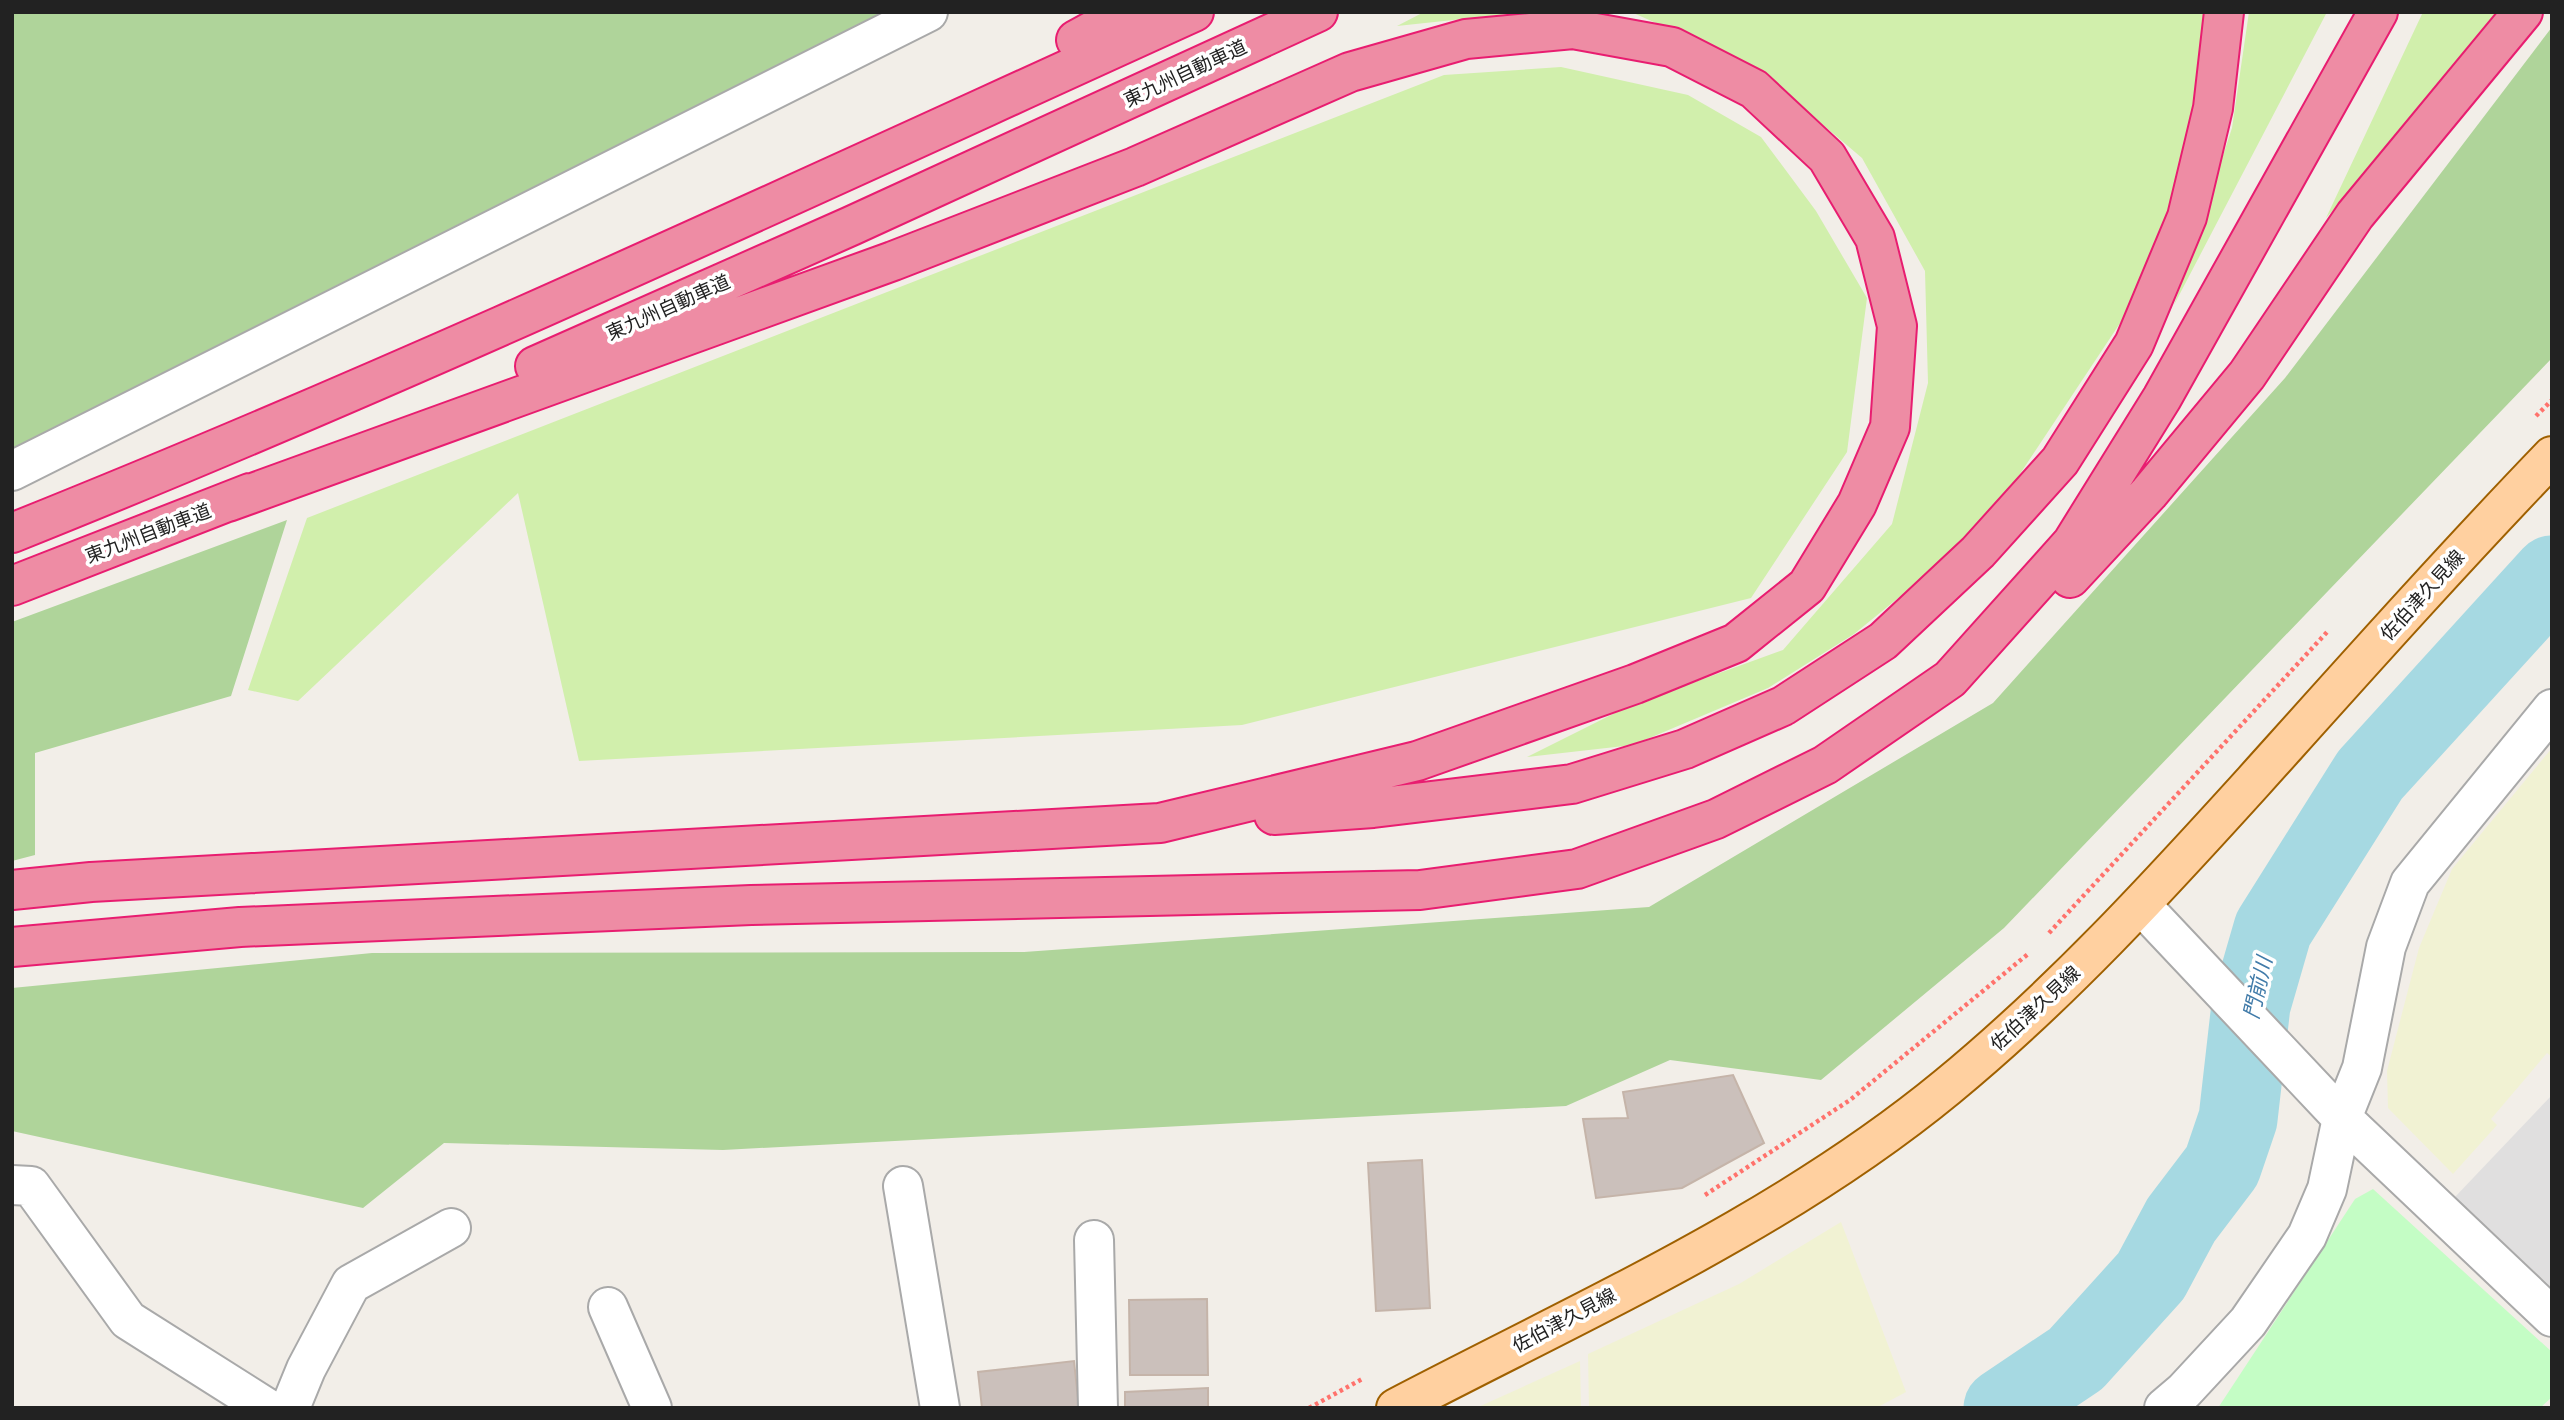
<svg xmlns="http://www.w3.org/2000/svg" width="2564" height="1420" font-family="Ubuntu,'Noto Sans JP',sans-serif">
	<rect width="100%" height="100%" fill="#f2eee8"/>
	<!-- residential -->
	<path fill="#e0dfdf" d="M2552,1095V1288L2455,1197Z"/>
	<!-- farmland -->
	<path fill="#f1f2d3" d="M2552,748V1057L2547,1053L2491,1119L2497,1125L2453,1174L2388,1108L2387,1071L2419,948L2452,869Z
		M1841,1222L1906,1392L1876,1408H1589L1588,1354L1739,1284Z
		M1580,1361L1581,1408H1476Z"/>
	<!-- grass -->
	<path fill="#d1efac" d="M1424,12H1529L1397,26Z
		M1631,12H2207L2192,151L2152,275L1984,528L1854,634L1768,688L1633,745L1527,757L1629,706L1783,650L1892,524L1928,383L1925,271L1862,158L1754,66Z
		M2249,12H2327L2174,305L2232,128Z
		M2423,12H2511L2326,218Z
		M1561,67L1688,95L1761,137L1816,211L1867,298L1847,452L1751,598L1242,725L579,761L518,493L298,701L248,690L307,518L1444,75Z"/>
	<!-- forest -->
	<path fill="#afd49a" d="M12,12H926L12,455Z
		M2552,27V358L2004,928L1821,1080L1670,1060L1566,1106L723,1150L444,1143L363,1208L12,1131V988L372,953L1024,952L1649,907L1993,703L2285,378Z
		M287,520L231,696L35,753V855L12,861V622Z"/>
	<!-- park -->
	<path fill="#c4fdc5" d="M2373,1189L2552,1352V1397L2540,1408H2218L2355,1199Z"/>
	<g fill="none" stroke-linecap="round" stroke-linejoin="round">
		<!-- river -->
		<path stroke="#a6d9e2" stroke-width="79" d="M2003,1408L2076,1359L2151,1276L2181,1220L2222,1166L2238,1119L2251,1005L2273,929L2370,775L2552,575"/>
	</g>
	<!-- building -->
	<path fill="#cbc0bb" stroke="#c5b4a9" stroke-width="2" d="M1733,1075L1764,1143L1682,1188L1596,1198L1583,1119L1628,1118L1623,1092Z
		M1422,1160L1430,1308L1376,1311L1368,1163Z
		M1207,1299L1208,1375H1130L1129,1300Z
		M1074,1361L1079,1408H982L978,1372Z
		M1208,1388V1408H1125V1392Z"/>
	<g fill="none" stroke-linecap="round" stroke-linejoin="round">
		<!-- minor casing -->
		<g stroke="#a9a9a9" stroke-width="42">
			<path id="minor" d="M12,471L928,12
				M2141,905L2340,1116L2552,1317
				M12,1185L31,1186L128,1320L267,1408
				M903,1186L940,1408
				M1094,1240L1098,1408
				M608,1307L652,1408
				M290,1408L306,1369L351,1284L451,1228
				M2164,1408L2184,1391L2248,1322L2307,1236L2327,1189L2342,1118L2362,1068L2386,947L2410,883L2552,709"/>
		</g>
		<!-- major casing -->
		<g stroke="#9f6000" stroke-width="42">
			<path id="major" d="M1396,1408C1583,1310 1783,1222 1947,1087C2059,995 2157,888 2254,781C2352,672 2450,562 2552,456"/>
		</g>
		<!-- highway casing -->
		<g stroke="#e81d70" stroke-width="42">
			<path id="highway" d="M1076,40L1127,12
				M535,366L851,226L1318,12
				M12,533C412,373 802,190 1194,12
				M2070,578L2149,493L2247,375L2355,215L2523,12
				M12,586L250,493
				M1274,815L1373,808L1572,784L1685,749L1783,706L1883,641L1978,552L2060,461L2134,344L2187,217L2213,108L2224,12
				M12,890L91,882L1160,823L1417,761L1635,684L1736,643L1807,586L1857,504L1890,427L1897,326L1875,238L1827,157L1754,89L1672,47L1573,29L1466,39L1350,72L1135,167L893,261L228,502
				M12,947L240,927L751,905L1420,890L1577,869L1716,819L1825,765L1950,679L2072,543L2162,398L2378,12"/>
		</g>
		<!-- path -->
		<path stroke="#ff726c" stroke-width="4.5" stroke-dasharray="3.5 3.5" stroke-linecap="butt" d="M2536,416L2552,400
			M2049,933L2328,631
			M1705,1195L1850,1100L2028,954
			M1309,1408L1364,1378"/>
		<!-- minor -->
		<use href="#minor" stroke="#fff" stroke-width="38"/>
		<!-- major -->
		<use href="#major" stroke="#ffd0a0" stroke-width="38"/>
		<!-- highway -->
		<use href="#highway" stroke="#ee8ca4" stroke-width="38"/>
	</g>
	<g text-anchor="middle" stroke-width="7" stroke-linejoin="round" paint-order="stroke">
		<!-- street labels -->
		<g font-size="19" fill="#222" stroke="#fff">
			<text transform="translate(1185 73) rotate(-25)" y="7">東九州自動車道</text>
			<text transform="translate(668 307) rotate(-24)" y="7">東九州自動車道</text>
			<text transform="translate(148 533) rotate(-21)" y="7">東九州自動車道</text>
			<text transform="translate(2422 595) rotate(-48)" y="7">佐伯津久見線</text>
			<text transform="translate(2035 1008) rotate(-43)" y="7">佐伯津久見線</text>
			<text transform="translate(1564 1320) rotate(-28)" y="7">佐伯津久見線</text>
		</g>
		<!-- water labels -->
		<g font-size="21" font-style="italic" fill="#417ba9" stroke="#fff">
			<text transform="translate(2258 988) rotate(-77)" y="7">門前川</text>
		</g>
	</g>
	<!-- border -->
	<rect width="2564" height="1420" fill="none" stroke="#222222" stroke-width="28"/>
</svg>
